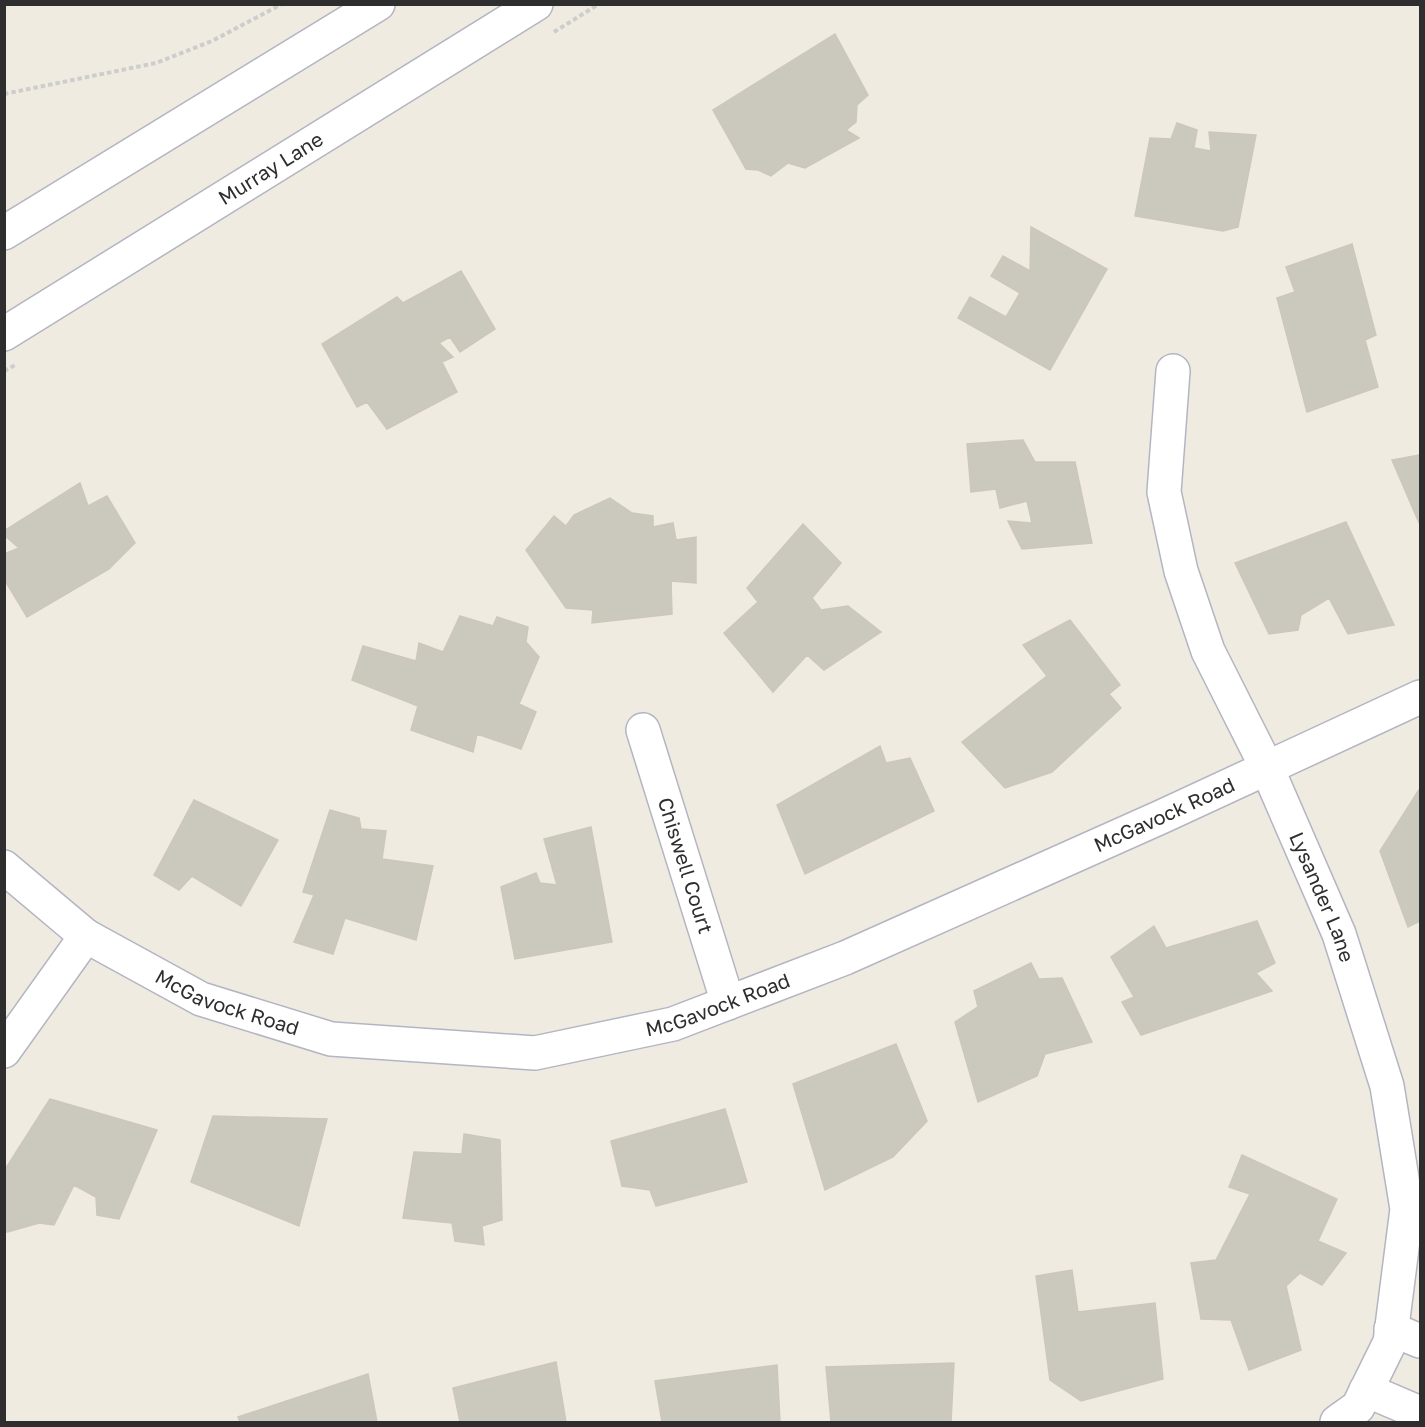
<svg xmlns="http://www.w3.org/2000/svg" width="1425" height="1427" font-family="'Golos Text',sans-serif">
	<rect width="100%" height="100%" fill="#f0ebe0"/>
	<!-- building -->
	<path fill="#cbc9be" stroke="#cdc7b8" stroke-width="1.5" d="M835,34L868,95L857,105L856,122L846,130L859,138L805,168L788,163L771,176L758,170L746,169L713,110Z
		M1177,123L1197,130L1194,148L1211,151L1209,132L1256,135L1238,227L1223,231L1135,216L1150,138L1171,139Z
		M1031,227L1107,269L1050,370L958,318L970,297L1006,317L1020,293L991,276L1003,256L1030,271Z
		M1352,244L1376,335L1365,340L1378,387L1307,412L1277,298L1295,292L1286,267Z
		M461,271L495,329L460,352L450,337L439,343L453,357L442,362L457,392L387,429L367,402L357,407L322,344L397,297L403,303Z
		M1023,440L1035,462H1075L1092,543L1022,549L1008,521L1032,523L1027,501L1000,508L996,489L971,492L967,444Z
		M1420,455V525L1392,460Z
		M80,483L88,506L107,496L135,543L109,569L27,617L4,579V554L19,548L4,535V531Z
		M610,498L632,513L653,516V527L673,523L676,540L696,537V583L671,581L672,614L592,623L593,610L566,608L526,550L554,516L566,526L574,515Z
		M1346,522L1394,625L1348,634L1329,598L1301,615L1298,630L1269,634L1235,563Z
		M803,524L841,563L812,598L821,610L848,606L881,632L824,670L807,655L773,692L724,633L758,602L747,588Z
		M460,616L493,626L497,617L528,627L526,642L539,657L519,704L536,712L521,749L477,734L473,752L411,730L418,706L352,680L363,646L416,661L419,643L443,652Z
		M1070,620L1120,685L1109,694L1121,708L1052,772L1005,788L962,742L1047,676L1023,645Z
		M880,746L886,763L910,758L934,811L805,874L777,805Z
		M1420,788V921L1408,927L1380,851Z
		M194,800L278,840L241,906L192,876L179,890L154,875Z
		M330,810L359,818L361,829L386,831L382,859L433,866L416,940L345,918L333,954L294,942L314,895L303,892Z
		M591,827L612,942L515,959L501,887L536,873L540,883L557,885L544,839Z
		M1257,921L1275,963L1256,973L1272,991L1141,1035L1122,1002L1134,997L1111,957L1154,926L1166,948Z
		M1031,963L1039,979L1062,978L1092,1042L1045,1054L1037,1076L978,1102L955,1022L978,1007L974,991Z
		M896,1044L927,1121L893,1157L825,1190L793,1084Z
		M50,1099L157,1130L119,1219L97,1215L96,1197L74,1185L54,1225L39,1223L7,1232L4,1226V1171Z
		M725,1109L747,1182L656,1206L650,1190L622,1186L611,1141Z
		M213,1116L327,1119L299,1226L191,1182Z
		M464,1134L500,1140L502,1220L482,1226L484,1245L455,1241L452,1223L403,1218L414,1152L462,1154Z
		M1242,1155L1337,1199L1318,1241L1346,1253L1322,1285L1300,1273L1286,1286L1301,1350L1249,1370L1231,1320L1201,1319L1191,1263L1216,1260L1250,1194L1229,1187Z
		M1072,1270L1078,1312L1155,1303L1163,1379L1081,1401L1050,1380L1036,1276Z
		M556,1362L566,1422H460L453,1388Z
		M954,1363L951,1422H831L826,1367Z
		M777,1365L780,1422H662L655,1381Z
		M368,1374L377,1422H240L238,1417Z"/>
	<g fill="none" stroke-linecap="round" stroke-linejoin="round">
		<!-- street casing -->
		<g stroke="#b3b5c2" stroke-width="36">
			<g id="street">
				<path id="s1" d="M1173,371L1164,492L1181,571L1208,651L1267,768L1339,934L1387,1086L1407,1209L1390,1342L1358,1407L1337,1422"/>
				<path id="s2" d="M643,730L728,1003"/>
				<path id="s3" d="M4,867L86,936L201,999L331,1039L535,1053L673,1024L845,958L1161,817L1420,697"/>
				<path d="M4,1051L86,936"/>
				<path d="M1391,1329L1420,1341"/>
				<path d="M1366,1390L1420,1413"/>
			</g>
		</g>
		<!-- secondary casing -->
		<g stroke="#b3b5c2" stroke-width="36">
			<g id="secondary">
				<path d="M4,233L378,4"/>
				<path id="s4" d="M4,334L536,4"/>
			</g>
		</g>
		<!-- path -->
		<path stroke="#cdcdcd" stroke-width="4" stroke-dasharray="4.5 3" stroke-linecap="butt" d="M554,32L599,4
			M4,94L156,63L212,41L282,4
			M4,371L17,364"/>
		<!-- street -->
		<use href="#street" stroke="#fff" stroke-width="33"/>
		<!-- secondary -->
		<use href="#secondary" stroke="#fff" stroke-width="33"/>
	</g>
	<g text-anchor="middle" stroke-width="4.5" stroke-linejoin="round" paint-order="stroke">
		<!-- street labels -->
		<g font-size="20" fill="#2e2e2e" stroke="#fff">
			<text dy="7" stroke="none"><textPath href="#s4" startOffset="314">Murray Lane</textPath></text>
			<text dy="7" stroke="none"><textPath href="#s3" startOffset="1254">McGavock Road</textPath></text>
			<text dy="7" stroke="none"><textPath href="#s2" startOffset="142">Chiswell Court</textPath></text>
			<text dy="7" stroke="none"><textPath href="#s1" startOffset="558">Lysander Lane</textPath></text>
			<text dy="7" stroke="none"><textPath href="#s3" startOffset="264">McGavock Road</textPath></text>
			<text dy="7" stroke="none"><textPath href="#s3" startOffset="768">McGavock Road</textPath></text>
		</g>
	</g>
	<!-- border -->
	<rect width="1425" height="1427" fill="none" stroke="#2e2e2e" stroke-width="12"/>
</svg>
